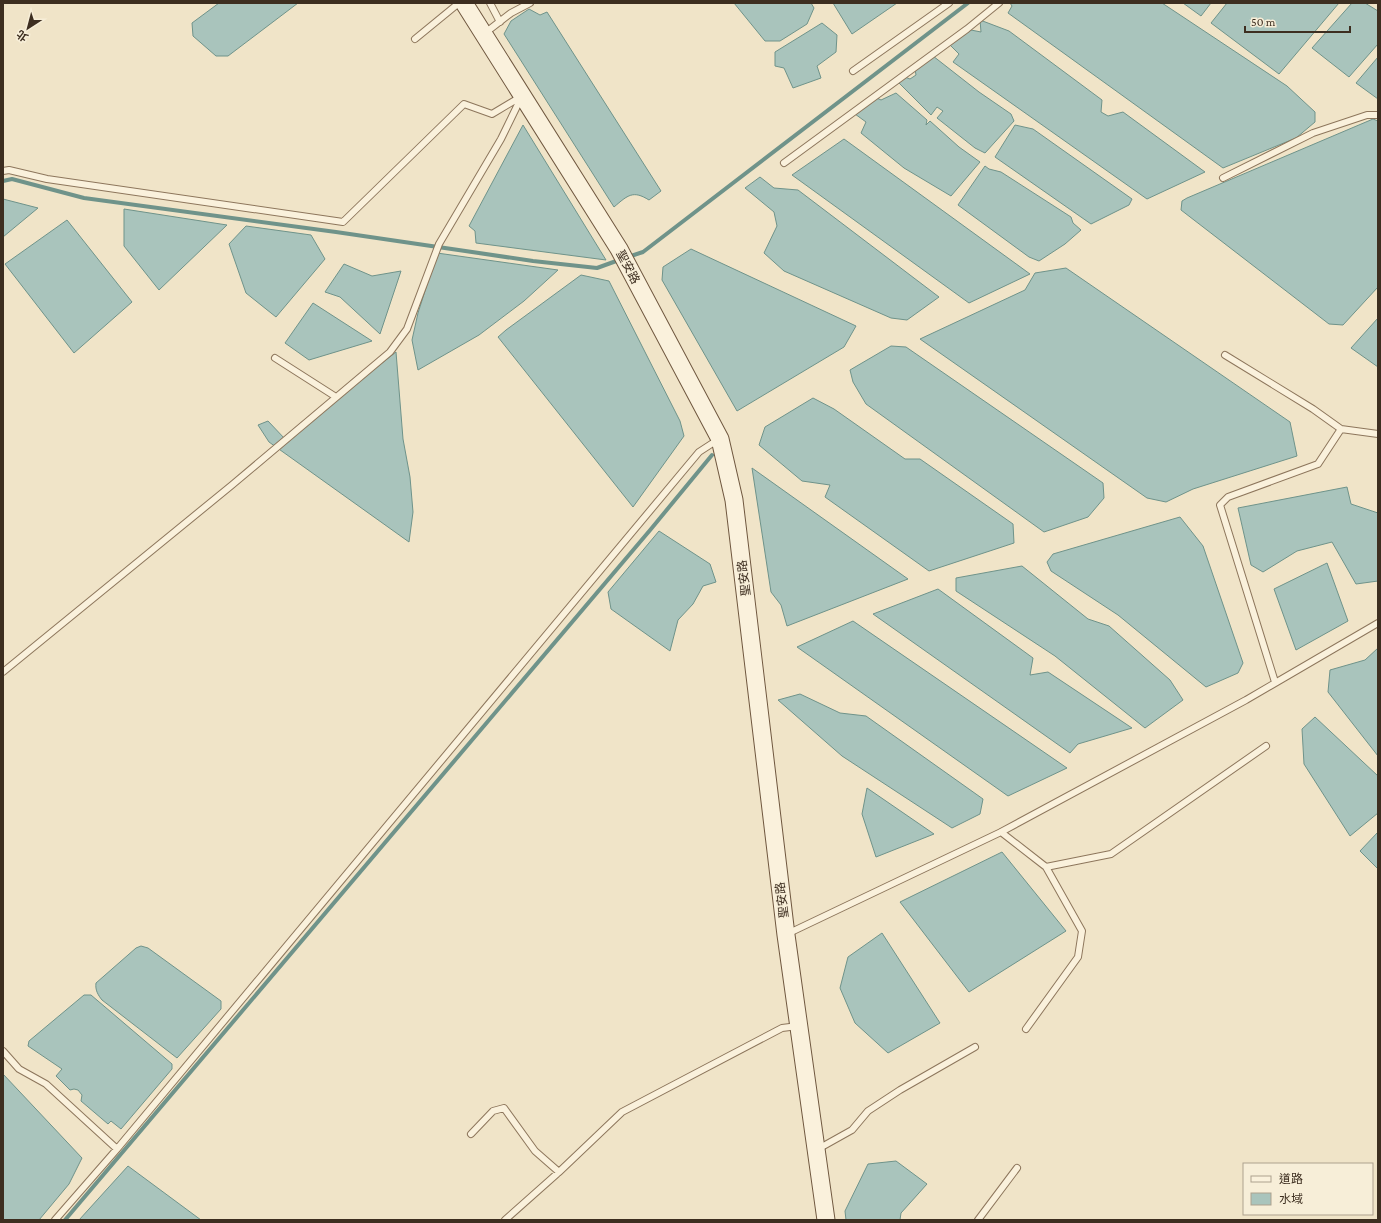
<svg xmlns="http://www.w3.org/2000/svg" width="1381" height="1223" font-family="'Crimson Pro','Noto Sans TC',serif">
	<rect width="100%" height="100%" fill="#f0e4c8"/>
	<!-- water -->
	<path fill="#a9c4bc" stroke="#6f938a" d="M219,3H298L228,56H216L193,36L192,23Z
		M734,3H811L814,8L807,24L780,41H765Z
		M833,3H897L852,34Z
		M1010,3H1162L1287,86L1315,112V122L1296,138L1223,168L1008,13L1012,6Z
		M1183,3H1211L1201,16Z
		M1227,3H1339L1279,74L1211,23Z
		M1352,3H1365L1378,11V44L1349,77L1312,48Z
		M529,9L540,15L547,12L661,191L649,200C633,190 628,195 614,207L504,34L511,21Z
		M980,20L1009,31L1102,100L1101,112L1108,116L1123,112L1205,172L1147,199L953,62L959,54L950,45L971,30L981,32Z
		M822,23L837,35L836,52L817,66L821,78L793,88L784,68L775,66V52Z
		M933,56L979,92L1011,114L1014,121L985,153L975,148L937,118L943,111L937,107L931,115L898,82L905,77L910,79L916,75L915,69Z
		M1378,57V99L1356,83Z
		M896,93L927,120L926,125L930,121L959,147L980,162L951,196L904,168L861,133L866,122L855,114L877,98L881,100Z
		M1373,119L1378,121V287L1343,325L1329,324L1181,210L1182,201L1187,198Z
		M523,125L606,260L476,243L475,231L469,226Z
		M1015,125L1033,129L1132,199L1129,205L1091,224L995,157Z
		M844,139L1030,274L969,303L792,175Z
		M985,166L989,169L1001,172L1071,217L1073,223L1081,230L1065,244L1039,261L1029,257L958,205Z
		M760,177L774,188L798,190L939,297L907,320L891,318L784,271L764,253L777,226L774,212L745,188Z
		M3,199L38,208L3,237Z
		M124,209L227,225L159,290L124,246Z
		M67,220L132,302L74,353L5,264Z
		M246,226L311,235L325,259L276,317L246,293L229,244Z
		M691,249L856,326L844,347L737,411L662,280L663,267Z
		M437,253L558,270L524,301L479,335L418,370L412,340L418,313Z
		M344,264L372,276L401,271L380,334L340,297L325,292Z
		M1066,268L1290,422L1297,456L1193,489L1166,502L1147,498L920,339L1025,290L1035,273Z
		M581,275L609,281L680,421L684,436L633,507L498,337L506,330Z
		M313,303L372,341L309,360L285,343Z
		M1378,318V367L1351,348Z
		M891,346L906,347L1103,483L1104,498L1088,517L1044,532L866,404L853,382L850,370Z
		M396,352L403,439L410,477L413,512L409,542L269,442L258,425L268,421L285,439Z
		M813,398L834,409L905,459H920L1013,524L1014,543L929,571L825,497L830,485L802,481L759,445L765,427Z
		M752,468L908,579L787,626L781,605L771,592Z
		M1347,487L1351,504L1378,513V581L1356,584L1332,542L1297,551L1263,572L1251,565L1238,508Z
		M1180,517L1203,546L1243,663L1238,673L1206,687L1118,615L1051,571L1047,562L1053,554Z
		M659,531L710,564L716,582L703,586L693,604L678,620L670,651L611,609L608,592Z
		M1327,563L1348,621L1296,650L1274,589Z
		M1022,566L1088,619L1109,626L1170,680L1183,700L1145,728L1055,656L956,591V578Z
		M938,589L1033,658L1030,675L1048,672L1132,728L1078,744L1070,753L873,614Z
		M853,621L1067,768L1008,796L797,647Z
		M1378,648V756L1328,692L1330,670L1365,660Z
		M800,694L840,713L866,716L983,799L980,814L952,828L842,756L778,700Z
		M1315,717L1378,776V813L1350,836L1304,764L1302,729Z
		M867,788L934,834L876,857L862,814Z
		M1378,832V869L1360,851Z
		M1002,852L1066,931L969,992L900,902Z
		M882,933L940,1023L888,1053L855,1023L840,988L848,957Z
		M141,946L148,948L221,1001V1009L177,1058L102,1000C98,995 95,990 96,983L136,948Z
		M84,995H91L172,1064V1069L121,1129L111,1121L108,1124L81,1101L82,1095L78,1090L74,1089L70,1090L56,1076L62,1069L28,1046L29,1041Z
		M3,1074L82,1158L69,1184L39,1220H3Z
		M896,1161L927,1184L901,1213L900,1220H846L845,1211L868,1164Z
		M128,1166L201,1220H79Z"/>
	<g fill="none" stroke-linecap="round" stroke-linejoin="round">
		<!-- stream -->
		<path stroke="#6f938a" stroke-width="4" d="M3,181L12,179L84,198L336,232L533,261L597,268L619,260
			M628,257L643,252L968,3
			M65,1220L651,529L712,455"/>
		<!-- lane casing -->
		<g stroke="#8d765c" stroke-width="8">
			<path id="lane" d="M490,3L500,22
				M485,33L511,13L530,3
				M415,39L459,3
				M853,71L949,3
				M784,163L967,29L999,3
				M3,171L9,170L47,179L343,222L464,104L492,114L522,96L501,139L439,244L407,329L390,352L232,485L3,672
				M1223,178L1313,133L1367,115H1378
				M1225,355L1313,409L1341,429L1378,434
				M275,358L336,397
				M1275,682L1220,505L1228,497L1318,464L1341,429
				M1001,832L1046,867L1082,931L1078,957L1026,1029
				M1046,867L1111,854L1266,746
				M787,934L1001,832L1246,700L1378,623
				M3,1051L19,1069L46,1084L117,1149
				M471,1134L493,1111L504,1108L535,1151L559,1172
				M818,1149L852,1130L868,1111L900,1090L975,1047
				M55,1220L117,1149L699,452L719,439
				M505,1220L559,1172L622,1112L782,1028L798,1026
				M978,1220L1017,1168"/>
		</g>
		<!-- secondary casing -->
		<g stroke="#6f573f" stroke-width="19">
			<path id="secondary" d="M464,3L619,249L720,439L734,500L786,935L826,1220"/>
		</g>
		<!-- lane -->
		<use href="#lane" stroke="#faf1dc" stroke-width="6"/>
		<!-- secondary -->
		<use href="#secondary" stroke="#faf1dc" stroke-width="17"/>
	</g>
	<g text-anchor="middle" stroke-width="3" stroke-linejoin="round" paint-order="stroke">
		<!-- street labels -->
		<g font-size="12" fill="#3d2e20" stroke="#f7eed8">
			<text transform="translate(628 267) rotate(62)" y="4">聖安路</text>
			<text transform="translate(744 578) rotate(-97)" y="4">聖安路</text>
			<text transform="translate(782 900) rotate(-97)" y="4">聖安路</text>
		</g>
	</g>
	<!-- border -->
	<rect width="1381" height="1223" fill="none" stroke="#3d2e20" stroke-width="8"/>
	<!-- legend -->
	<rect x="1243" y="1163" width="130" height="52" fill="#f7eed8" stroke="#ada18e"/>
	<rect x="1251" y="1176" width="20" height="6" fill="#faf1dc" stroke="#ada18e"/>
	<text x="1279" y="1183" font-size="12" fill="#3d2e20">道路</text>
	<rect x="1251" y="1193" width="20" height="12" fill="#a9c4bc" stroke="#ada18e"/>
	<text x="1279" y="1203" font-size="12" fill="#3d2e20">水域</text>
	<!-- north arrow -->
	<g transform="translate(28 28) rotate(216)" stroke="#f7eed8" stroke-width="3" paint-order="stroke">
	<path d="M0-3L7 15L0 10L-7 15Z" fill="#3d2e20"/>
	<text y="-6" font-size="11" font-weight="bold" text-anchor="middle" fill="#3d2e20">北</text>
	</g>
	<!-- scale -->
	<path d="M1245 26v6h105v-6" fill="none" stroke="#3d2e20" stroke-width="2"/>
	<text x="1251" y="26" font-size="12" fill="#3d2e20" stroke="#f7eed8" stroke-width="3" paint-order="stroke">50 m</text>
</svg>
